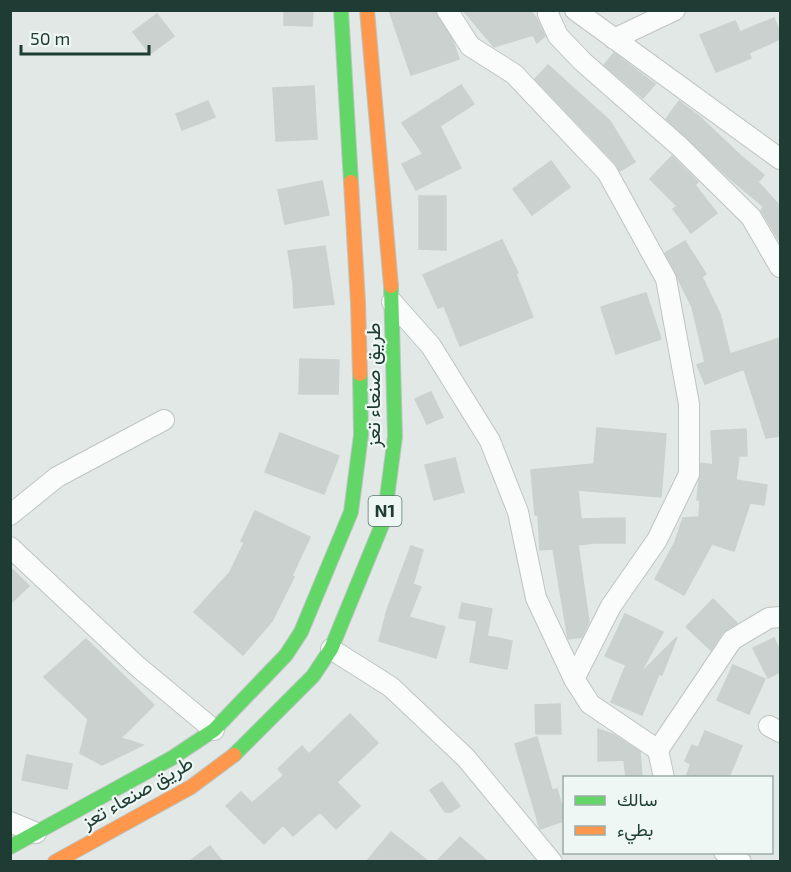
<svg xmlns="http://www.w3.org/2000/svg" width="791" height="872" font-family="'Exo 2',Vazirmatn,sans-serif">
	<rect width="100%" height="100%" fill="#e1e8e5"/>
	<!-- building -->
	<path fill="#cad1ce" stroke="#cad1ce" stroke-width="1.5" d="M284,10H313L312,26L284,25Z
		M389,10H435L453,41L459,59L411,75Z
		M463,10H530L537,19L545,36L537,43L533,35L494,47Z
		M157,14L174,36L150,54L133,32Z
		M774,18L780,33V39L749,53L751,58L716,72L700,35L735,21L740,32Z
		M614,53L655,84L643,98L604,65Z
		M548,65L610,121L635,162L620,171L616,164L535,79Z
		M461,85L474,104L440,126L461,168L416,190L402,164L423,154L402,123Z
		M314,86L317,139L276,141L273,88Z
		M208,101L215,117L182,130L176,114Z
		M679,101L700,117L740,155L764,175L758,182L780,206V242L761,210L764,207L728,177L666,119Z
		M672,156L698,182L695,185L717,213L691,233L673,209L677,206L650,179Z
		M551,161L570,187L532,215L513,189Z
		M322,181L329,215L285,224L278,190Z
		M419,196H446V250L419,249Z
		M502,240L518,273L516,274L533,317L460,346L444,306L438,308L423,275Z
		M685,241L706,274L702,277L720,314L730,354L780,338V436L766,438L744,369L705,384L697,365L705,362L692,307L665,253Z
		M325,246L334,304L294,308L293,283L288,251Z
		M646,293L661,339L616,354L601,307Z
		M300,359L339,360L338,394H299Z
		M431,392L443,417L427,424L415,399Z
		M597,428L666,434L661,497L578,490L581,519L625,518V543H593L578,545L589,622L582,637L568,639L553,549L540,550L538,515H535L531,470L594,464Z
		M746,429L747,456H739L736,480L767,485L764,505L750,503L734,551L712,544L684,595L655,579L675,542L683,518L699,517L700,500H697L701,463L713,465L711,431Z
		M280,433L339,456L324,494L265,472Z
		M455,458L464,492L434,500L425,465Z
		M255,511L310,537L292,576L294,577L272,621L243,655L194,612L230,572L244,543L241,541Z
		M411,546L423,550L413,584L421,587L409,617L445,627L436,658L379,641L387,610Z
		M10,567L29,586L10,604Z
		M713,599L737,623L722,633L711,650L686,627Z
		M462,603L492,609L487,636L512,641L507,669L470,662L477,621L459,618Z
		M625,614L663,632L642,670L643,671L677,637L662,675L659,674L642,715L611,702L626,665L605,656Z
		M774,638L780,651V672L768,678L753,648Z
		M86,639L154,705L121,738L143,745L102,765L80,753L88,719L44,677Z
		M733,665L765,679L749,714L717,700Z
		M560,704L561,734H536L535,705Z
		M350,714L378,743L337,782L360,806L336,829L320,812L293,836L283,825L264,844L226,806L241,792L252,803L284,775L278,769L302,746L309,754Z
		M598,729L614,735L640,752L642,777H626L624,760L598,761Z
		M705,731L742,746L729,777H686L691,764L685,761L692,745L698,748Z
		M537,737L552,790L557,789L564,813V821L540,829L515,744Z
		M27,755L72,764L67,789L22,780Z
		M442,782L460,806L451,812H445L430,790Z
		M391,832L428,861H367Z
		M460,837L487,861H437Z
		M210,846L222,861H190Z"/>
	<g fill="none" stroke-linecap="round" stroke-linejoin="round">
		<!-- street casing -->
		<g stroke="#bec5c2" stroke-width="22">
			<path id="street" d="M447,10L470,46L514,74L607,172L666,279L689,404V474L657,540L611,606L574,679
				M549,10L548,14L558,36L583,62L679,146L751,217L780,267
				M575,10L780,159
				M614,39L675,10
				M392,302L431,346L490,441L518,512L536,598L574,679L590,704L658,750L664,778
				M10,515L57,477L164,420
				M10,547L137,666L214,730
				M331,649L391,687L466,758L552,862
				M769,726L780,732
				M658,750L732,640L769,618L780,617
				M10,822L36,833
				M724,852L741,862"/>
		</g>
		<!-- fast casing -->
		<g stroke="#bbc5c1" stroke-width="16">
			<path id="fast" d="M341,10L351,182
				M234,755L313,676L331,649L384,520L395,437L391,286
				M10,847L172,758L214,730L286,655L301,632L351,512L361,435L360,374"/>
		</g>
		<!-- slow casing -->
		<g stroke="#bbc5c1" stroke-width="16">
			<path id="slow" d="M367,10L391,286
				M351,182L358,303L360,374
				M55,862L191,787L234,755"/>
		</g>
		<!-- street -->
		<use href="#street" stroke="#fafcfb" stroke-width="20"/>
		<!-- fast -->
		<use href="#fast" stroke="#63d668" stroke-width="14"/>
		<!-- slow -->
		<use href="#slow" stroke="#ff974d" stroke-width="14"/>
	</g>
	<g text-anchor="middle" stroke-width="4.5" stroke-linejoin="round" paint-order="stroke">
		<!-- shield labels -->
		<rect fill="#eef7f3" stroke="#5c746d" stroke-width="1.5" x="368.5" y="496" width="33" height="30" rx="4.5"/>
		<g font-size="18" font-weight="bold" fill="#1e3c33">
			<text x="385" y="517">N1</text>
		</g>
		<!-- street labels -->
		<g font-size="20" fill="#1e3c33" stroke="#eef7f3">
			<text transform="translate(373 385) rotate(-90)" y="7">طريق صنعاء تعز</text>
			<text transform="translate(137 792) rotate(-30)" y="7">طريق صنعاء تعز</text>
		</g>
	</g>
	<!-- border -->
	<rect width="791" height="872" fill="none" stroke="#1e3c33" stroke-width="24"/>
	<!-- legend -->
	<rect x="563" y="776" width="210" height="78" fill="#eef7f3" stroke="#9baca6" stroke-width="1.5"/>
	<rect x="575" y="796" width="30" height="9" fill="#63d668" stroke="#9baca6" stroke-width="1.5"/>
	<text x="617" y="806" font-size="18" fill="#1e3c33">سالك</text>
	<rect x="575" y="826" width="30" height="9" fill="#ff974d" stroke="#9baca6" stroke-width="1.5"/>
	<text x="617" y="836" font-size="18" fill="#1e3c33">بطيء</text>
	<!-- scale -->
	<path d="M21 45v9h128v-9" fill="none" stroke="#1e3c33" stroke-width="3"/>
	<text x="30" y="45" font-size="18" fill="#1e3c33" stroke="#eef7f3" stroke-width="4.5" paint-order="stroke">50 m</text>
</svg>
